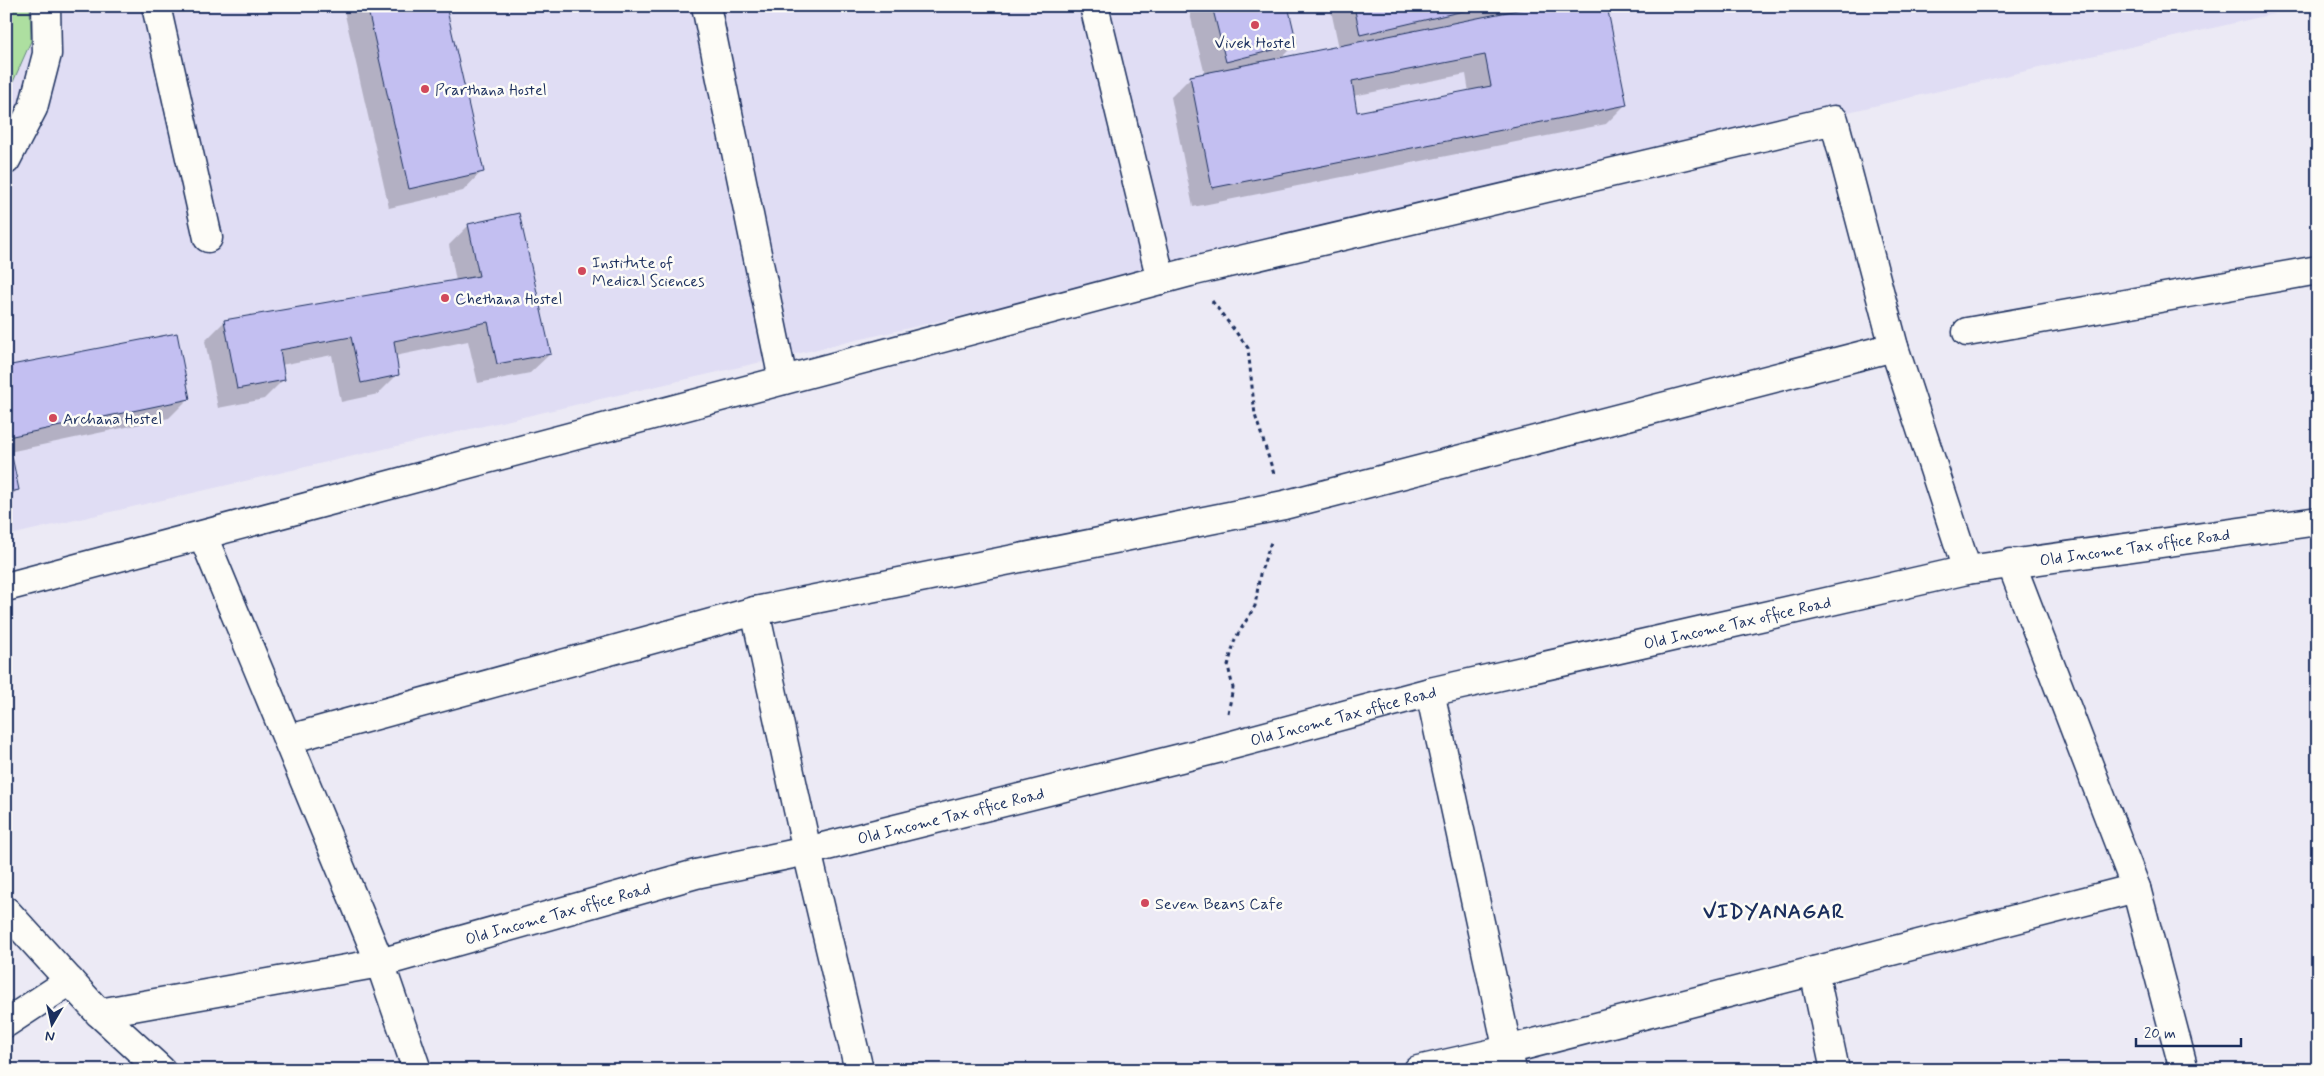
<svg xmlns="http://www.w3.org/2000/svg" width="2324" height="1076" font-family="Mynerve,sans-serif">
	<rect width="100%" height="100%" fill="#eceaf5"/>
	<filter id="ink" filterUnits="userSpaceOnUse"><feTurbulence type="fractalNoise" baseFrequency=".02" numOctaves="2"/><feDisplacementMap in="SourceGraphic" scale="10" xChannelSelector="R" yChannelSelector="G"/><feConvolveMatrix kernelMatrix="1 2 1 2 8 2 1 2 1" color-interpolation-filters="sRGB"/></filter>
	<g filter="url(#ink)">
		<!-- built -->
		<path fill="#e0ddf4" d="M6,6H2308L6,536Z"/>
		<!-- green -->
		<path fill="#addfa0" stroke="#64877f" d="M6,6H30L31,41L6,98Z"/>
		<!-- shadow -->
		<path fill="#0003" fill-rule="evenodd" d="M343,6H444L482,171L463,191L389,208Z
			M1188,6H1286L1295,44L1279,60L1339,48L1330,6H1606L1626,104L1606,124L1193,207L1171,97L1190,78L1205,75ZM1466,74L1469,92L1356,113L1353,96Z
			M469,225L550,354L530,373L478,383L468,341L395,356L398,374L378,394L341,402L332,355L281,365L284,379L264,399L218,408L205,341L224,322L456,281L449,245Z
			M6,367L189,398L169,418L9,452L17,490L6,501Z"/>
		<!-- building -->
		<path fill="#c3bff1" stroke="#1b2f5e" fill-rule="evenodd" d="M367,6H446L484,172L409,189Z
			M1212,6H1288L1297,44L1226,62Z
			M1354,6H1485L1360,35Z
			M1537,6H1607L1627,105L1212,188L1190,76ZM1485,55L1491,86L1357,112L1352,81Z
			M519,213L551,354L497,364L488,322L394,341L399,375L361,383L351,337L280,350L285,380L237,389L224,320L479,276L468,224Z
			M177,333L190,399L8,437L19,490L6,493V366Z"/>
		<g fill="none" stroke-linecap="round" stroke-linejoin="round">
			<!-- minor casing -->
			<g stroke="#1b2f5e" stroke-width="31">
				<g id="minor">
					<path d="M156,6L208,238"/>
					<path d="M706,6L783,380"/>
					<path d="M1094,6L1161,280"/>
					<path d="M6,160L33,108L47,54L46,6"/>
					<path d="M1967,332L2318,270"/>
					<path d="M203,536L380,963L417,1070"/>
					<path d="M2011,563L2136,888L2184,1070"/>
					<path d="M6,587L1190,272L1834,120L1894,347L1967,570"/>
					<path d="M755,611L807,851L859,1070"/>
					<path d="M1430,692L1512,1070"/>
					<path d="M289,739L755,611L1284,505L1894,347"/>
					<path d="M6,911L99,1013L161,1070"/>
					<path d="M1814,971L1835,1070"/>
					<path id="s1" d="M99,1013L380,963L696,874L807,851L1221,748L1430,692L1967,570L2318,521"/>
					<path d="M6,1023L70,981"/>
					<path d="M1418,1070L1507,1050L2136,888"/>
				</g>
			</g>
			<!-- path -->
			<path stroke="#1b2f5e" stroke-width="3" stroke-dasharray="4 4" stroke-linecap="butt" d="M1212,301L1248,348L1255,415L1274,474
				M1228,713L1233,688L1228,666L1235,639L1255,606L1260,574L1272,539"/>
			<!-- minor -->
			<use href="#minor" stroke="#fdfcf7" stroke-width="28"/>
		</g>
	</g>
	<!-- markers -->
	<g fill="#d1495b" stroke="#fdfcf7" stroke-width="2">
		<circle cx="1255" cy="25" r="5"/>
		<circle cx="425" cy="89" r="5"/>
		<circle cx="582" cy="271" r="5"/>
		<circle cx="445" cy="298" r="5"/>
		<circle cx="53" cy="418" r="5"/>
		<circle cx="1145" cy="903" r="5"/>
	</g>
	<g text-anchor="middle" stroke-width="5" stroke-linejoin="round" paint-order="stroke">
		<!-- poi labels -->
		<g font-size="16" fill="#1b2f5e" stroke="#fdfcf7" text-anchor="start">
			<text x="1255" y="48" text-anchor="middle">Vivek Hostel</text>
			<text x="435" y="95">Prarthana Hostel</text>
			<text x="592" y="268">Institute of<tspan x="592" dy="18">Medical Sciences</tspan></text>
			<text x="455" y="304">Chethana Hostel</text>
			<text x="63" y="424">Archana Hostel</text>
			<text x="1155" y="909">Seven Beans Cafe</text>
		</g>
		<!-- street labels -->
		<g font-size="16" fill="#1b2f5e" stroke="#fdfcf7">
			<text dy="6" stroke="none"><textPath href="#s1" startOffset="2090">Old Income Tax office Road</textPath></text>
			<text dy="6" stroke="none"><textPath href="#s1" startOffset="1685">Old Income Tax office Road</textPath></text>
			<text dy="6" stroke="none"><textPath href="#s1" startOffset="1280">Old Income Tax office Road</textPath></text>
			<text dy="6" stroke="none"><textPath href="#s1" startOffset="875">Old Income Tax office Road</textPath></text>
			<text dy="6" stroke="none"><textPath href="#s1" startOffset="470">Old Income Tax office Road</textPath></text>
		</g>
		<!-- district labels -->
		<g font-size="21" font-weight="bold" letter-spacing="1" fill="#1b2f5e" stroke="#fdfcf7">
			<text x="1774" y="918">VIDYANAGAR</text>
		</g>
	</g>
	<!-- margin -->
	<rect width="2324" height="1076" fill="none" stroke="#fdfcf7" stroke-width="25"/>
	<rect x="12" y="12" width="2299" height="1051" fill="none" stroke="#1b2f5e" stroke-width="2" filter="url(#ink)"/>
	<!-- north arrow -->
	<g transform="translate(52 1024) rotate(189)" stroke="#fdfcf7" stroke-width="4" paint-order="stroke">
	<path d="M0-4L9 19L0 12L-9 19Z" fill="#1b2f5e"/>
	<text y="-8" font-size="14" font-weight="bold" text-anchor="middle" fill="#1b2f5e">N</text>
	</g>
	<!-- scale -->
	<path d="M2136 1038v8h105v-8" fill="none" stroke="#1b2f5e" stroke-width="2.5"/>
	<text x="2144" y="1038" font-size="15" fill="#1b2f5e" stroke="#fdfcf7" stroke-width="4" paint-order="stroke">20 m</text>
</svg>
